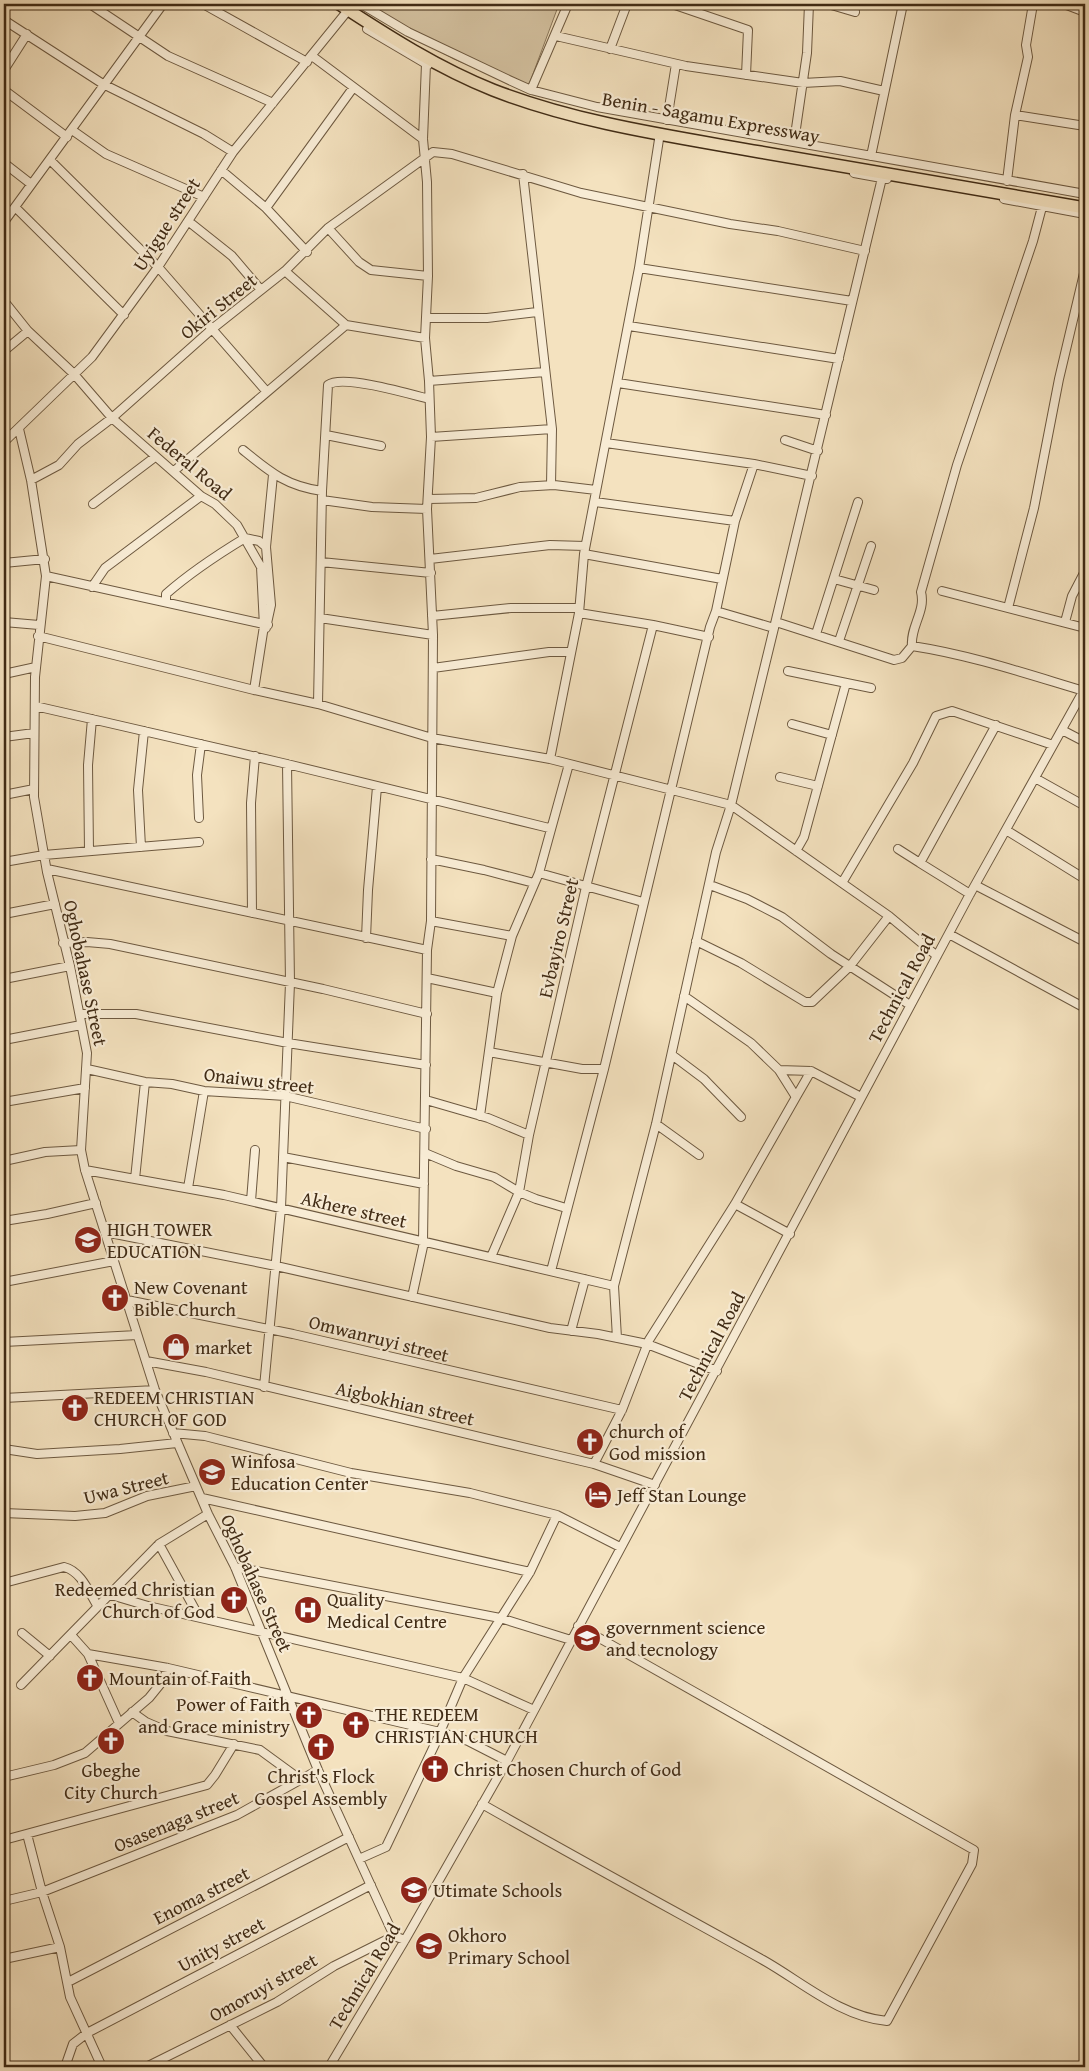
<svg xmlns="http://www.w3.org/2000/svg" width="1089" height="2071" font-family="'Gentium Book Plus',serif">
	<rect width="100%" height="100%" fill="#f4e2bf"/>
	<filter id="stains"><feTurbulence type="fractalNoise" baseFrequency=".004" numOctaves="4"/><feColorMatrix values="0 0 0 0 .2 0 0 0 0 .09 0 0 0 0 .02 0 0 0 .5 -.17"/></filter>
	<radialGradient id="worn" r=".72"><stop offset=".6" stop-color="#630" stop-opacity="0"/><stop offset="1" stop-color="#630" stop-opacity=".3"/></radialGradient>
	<!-- green -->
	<path fill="#d5c3a2" stroke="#8a775c" d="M355,4H559L527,90L454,59Z"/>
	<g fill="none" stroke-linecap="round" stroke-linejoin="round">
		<!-- minor casing -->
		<g stroke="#6d5940" stroke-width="10">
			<path id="minor" d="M90,4L168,56L273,103
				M203,4L307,62
				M361,4L408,32L509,80L531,90L597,107L1085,194
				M672,4L748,30L746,75
				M828,4L855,12
				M1064,4L1085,12
				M4,20L103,84L204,134L233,152
				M367,29L428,65
				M556,36L686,66L803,83L840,81L884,91
				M610,49L627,4
				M312,56L423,139
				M4,70L27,34
				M4,90L67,137
				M531,90L568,4
				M1015,115L1085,126
				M667,120L676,64
				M72,130L106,154L204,197
				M794,142L807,53L809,4
				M871,156L903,4
				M50,160L158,267L267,392
				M4,163L31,184
				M221,170L266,208L307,252
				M854,173L887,179
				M523,174L552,429L551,485
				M1007,181L1015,115L1028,57L1026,45L1033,4
				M1004,199L1085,214
				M15,207L124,315
				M266,208L353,88
				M188,221L232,256L261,290
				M4,222L163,4
				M328,228L359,262L371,270L428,276
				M639,268L852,301
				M285,271L346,325L425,338
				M4,301L28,331L74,374L112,418L201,496L215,504L237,525L261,567L264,626L254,690
				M428,318H487L537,312
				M629,326L839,359
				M4,351L28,331
				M429,381L545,372
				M618,383L826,415
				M19,429L31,480L46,576L35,677L34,797L47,872L70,966L87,1053L81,1150L85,1170L155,1390L208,1514L235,1567L318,1770L394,1936L405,1940
				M326,435L381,446
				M431,437L552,429
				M785,440L818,451
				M4,442L92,357L158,267L233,152L345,14
				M606,443L754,464L812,476
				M243,450C270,472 286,486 322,491
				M174,471L346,325
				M31,480L59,465L78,444L112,418L212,329L285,271L328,228L433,152L452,154L581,193L730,224L778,231L865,251
				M429,499L476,498L520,487L554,485L596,490
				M322,500L372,507L427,509
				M595,502L735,521
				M93,504L155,457
				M584,554L722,579
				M430,559L550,545L585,546
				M321,562L431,573
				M4,563L45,559
				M46,576L268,625
				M834,579L874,590
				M92,587L105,568L201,496
				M942,591L1085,628
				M166,602V594C191,572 217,555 245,538L259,541L266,547
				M1008,608L1034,508L1059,379L1085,269
				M716,611L774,628
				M579,613L653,625L709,637
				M432,616L511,608H578
				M320,618L433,635
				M4,622L39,625
				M776,622L894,660L902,658L912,646C971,655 1027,674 1084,691
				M1065,622L1072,596L1085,571
				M266,628L271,605L266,547L273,475
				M816,634L858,502
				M38,636L254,690L318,704L432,738L550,759L579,613L584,554L639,268L660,133
				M839,641L871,546
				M912,646C910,627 926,611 921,592L957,465L1033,241L1042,207
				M433,668L549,652H570
				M788,671L871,688
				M4,674L36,667
				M318,704L322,491L328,385C342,374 410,394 429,399
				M35,706L287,764L549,828
				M792,724L832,735
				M1062,730L1085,742
				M4,737L34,733
				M550,759L731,805L889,916L937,956
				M780,777L818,786
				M1035,778L1085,806
				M4,795L34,789
				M199,818L197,775L201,744
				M1006,830L1085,879
				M141,847L138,790L144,731
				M898,849L920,863
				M89,851L88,765L92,719
				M796,851L804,837L846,683
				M431,859L484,870L534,883
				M4,862L44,855L199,842
				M47,869L427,950
				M539,873L643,902
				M842,883L913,763L936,716L952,711L1053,745
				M710,885L747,899L782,917L831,954L910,1005
				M975,885L1085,942
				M970,894L920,863L996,725
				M252,913L251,803L255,756
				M4,914L55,904
				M431,921L512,936
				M949,934L1085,1008
				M366,938L368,890L377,787
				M696,941L741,963L805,1002H812L850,966L889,916
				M63,943L87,942L110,944L323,989L427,1014
				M427,978L497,993
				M4,979L70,966
				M80,1014H136L288,1043L426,1065
				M4,1040L81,1025
				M489,1052L582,1069H604
				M672,1055L704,1079L741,1117
				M87,1069L145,1082L172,1084L204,1091L285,1096L426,1129
				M779,1070L811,1071L796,1097
				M811,1071L861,1097
				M426,1100L488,1118L529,1135
				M4,1102L85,1088
				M480,1116L497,993L512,936L539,873L569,764
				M656,1124L699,1155
				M425,1153L456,1166L494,1177L519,1192L536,1199L566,1208
				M283,1157L424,1184
				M4,1161L45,1152L81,1150
				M85,1170L224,1195L614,1286
				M135,1179L145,1082
				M188,1188L204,1091
				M251,1201L255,1150
				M735,1204L790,1234
				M4,1221L47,1214L96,1203
				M105,1232L276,1266L550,1328L598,1334L647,1344L717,1371
				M423,1242L427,950L431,921L433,635L427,509L431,437L429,381L425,338L428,276L427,182L423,139L426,64
				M491,1257L519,1192L529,1135L586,887L653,625
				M551,1271L604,1069L710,627L716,611L735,521L754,464
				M4,1282L114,1261
				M412,1297L424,1242
				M127,1300L293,1334L622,1410
				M571,1331L585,1279
				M617,1338L614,1286L656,1124L716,852L731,805L774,628L882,178
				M4,1342L137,1335
				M146,1361L206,1372L594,1464L655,1485
				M264,1387L281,1208L290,983L287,764
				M4,1398L155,1390
				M173,1433L205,1436L351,1473L470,1493L557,1515L620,1547
				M4,1449L37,1454L120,1449L177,1443
				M594,1464L622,1410L649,1340L735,1204L796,1097L779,1070L751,1043L684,996
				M202,1498L530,1572
				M4,1513L75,1516L105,1513L147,1496L196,1486
				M159,1544L198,1615
				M235,1567L500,1618L571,1640
				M4,1583L64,1567C81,1571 89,1592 97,1605
				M111,1595L148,1606L463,1678L534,1710
				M22,1633L50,1656
				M71,1635L88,1654L119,1723
				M88,1654L168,1668L440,1732L468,1741L507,1761
				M21,1685L159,1544L208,1514
				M132,1712L146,1722L167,1731L260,1750L301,1780
				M4,1777L54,1765L85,1753L149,1698L162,1682L168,1668
				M482,1804C575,1857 669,1908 763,1960C802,1982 841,2017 887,2021L972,1864L974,1850L578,1626
				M27,1834L42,1892L60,1947L70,1997L102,2067
				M4,1840L207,1785L215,1775L234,1744
				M359,1859L386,1847L435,1744L463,1678L530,1572L557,1515
				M4,1901L42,1892L237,1815L318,1770
				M4,1959L60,1947
				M68,1982L349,1837
				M230,2025L263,2066
				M4,2065L5,2067
				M65,2067L73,2044L87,2033L371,1885
				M146,2067L277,2002L334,1966L394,1936
				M329,2067L405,1940L507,1761L970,894L1085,688"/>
		</g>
		<!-- highway casing -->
		<g stroke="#402b15" stroke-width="14">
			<path id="highway" d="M339,4C388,36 438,68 493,90C578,123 670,136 760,152C869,170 977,189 1085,208"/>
		</g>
		<!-- minor -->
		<use href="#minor" stroke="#f8ecd5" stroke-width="8"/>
		<!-- highway -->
		<use href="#highway" stroke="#f4e2bf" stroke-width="11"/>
	</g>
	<!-- icons -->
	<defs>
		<g id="school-disc" transform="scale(1.4375)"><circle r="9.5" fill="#8f2418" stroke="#f8ecd5"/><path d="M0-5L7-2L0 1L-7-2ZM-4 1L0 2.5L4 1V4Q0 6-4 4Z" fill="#fff"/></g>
		<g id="church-disc" transform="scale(1.4375)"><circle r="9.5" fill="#8f2418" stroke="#f8ecd5"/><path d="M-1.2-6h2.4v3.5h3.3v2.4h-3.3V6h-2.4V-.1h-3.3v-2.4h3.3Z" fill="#fff"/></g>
		<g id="shop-disc" transform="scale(1.4375)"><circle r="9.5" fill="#8f2418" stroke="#f8ecd5"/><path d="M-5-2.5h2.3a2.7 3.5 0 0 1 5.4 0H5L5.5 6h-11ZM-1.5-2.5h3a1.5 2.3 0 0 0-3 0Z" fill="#fff"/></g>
		<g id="hotel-disc" transform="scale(1.4375)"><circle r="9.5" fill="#8f2418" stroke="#f8ecd5"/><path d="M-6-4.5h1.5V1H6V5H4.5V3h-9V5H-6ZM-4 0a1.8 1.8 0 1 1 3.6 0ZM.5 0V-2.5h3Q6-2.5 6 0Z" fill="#fff"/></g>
		<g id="hospital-disc" transform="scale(1.4375)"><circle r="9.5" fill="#8f2418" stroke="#f8ecd5"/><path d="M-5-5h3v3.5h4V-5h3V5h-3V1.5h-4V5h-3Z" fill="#fff"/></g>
		<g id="university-disc" transform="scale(1.4375)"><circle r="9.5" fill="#8f2418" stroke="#f8ecd5"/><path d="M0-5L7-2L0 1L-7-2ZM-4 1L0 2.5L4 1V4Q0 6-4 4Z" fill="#fff"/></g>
	</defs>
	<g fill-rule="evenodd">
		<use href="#school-disc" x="88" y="1240"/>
		<use href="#church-disc" x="115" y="1298"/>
		<use href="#shop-disc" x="176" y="1347"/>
		<use href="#church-disc" x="75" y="1408"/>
		<use href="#church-disc" x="590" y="1442"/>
		<use href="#school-disc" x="212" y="1472"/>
		<use href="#hotel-disc" x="598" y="1495"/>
		<use href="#church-disc" x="234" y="1600"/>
		<use href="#hospital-disc" x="308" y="1610"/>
		<use href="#university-disc" x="587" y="1638"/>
		<use href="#church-disc" x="90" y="1678"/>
		<use href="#church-disc" x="309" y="1715"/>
		<use href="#church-disc" x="356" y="1725"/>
		<use href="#church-disc" x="111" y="1741"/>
		<use href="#church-disc" x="321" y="1747"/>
		<use href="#church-disc" x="435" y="1769"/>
		<use href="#school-disc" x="414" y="1890"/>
		<use href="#school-disc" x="429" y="1946"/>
	</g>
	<g text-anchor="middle" stroke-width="4.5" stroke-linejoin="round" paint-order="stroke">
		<!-- street labels -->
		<g font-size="19" fill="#402b15" stroke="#f8ecd5">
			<text transform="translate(711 117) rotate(10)" y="7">Benin - Sagamu Expressway</text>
			<text transform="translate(166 224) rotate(-57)" y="7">Uyigue street</text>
			<text transform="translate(218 306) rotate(-39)" y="7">Okiri Street</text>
			<text transform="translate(190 463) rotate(40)" y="7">Federal Road</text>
			<text transform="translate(558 938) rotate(-77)" y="7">Evbayiro Street</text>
			<text transform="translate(86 973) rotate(78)" y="7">Oghobahase Street</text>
			<text transform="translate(901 988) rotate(-62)" y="7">Technical Road</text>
			<text transform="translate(259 1080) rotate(7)" y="7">Onaiwu street</text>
			<text transform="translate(354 1209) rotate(13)" y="7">Akhere street</text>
			<text transform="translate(379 1338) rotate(14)" y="7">Omwanruyi street</text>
			<text transform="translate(711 1346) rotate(-62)" y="7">Technical Road</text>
			<text transform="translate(405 1403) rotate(13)" y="7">Aigbokhian street</text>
			<text transform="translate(126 1487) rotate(-14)" y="7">Uwa Street</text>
			<text transform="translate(257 1583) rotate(66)" y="7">Oghobahase Street</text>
			<text transform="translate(176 1821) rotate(-22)" y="7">Osasenaga street</text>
			<text transform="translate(201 1895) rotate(-27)" y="7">Enoma street</text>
			<text transform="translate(221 1944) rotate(-28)" y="7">Unity street</text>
			<text transform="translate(364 1976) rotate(-59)" y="7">Technical Road</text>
			<text transform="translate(263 1987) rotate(-29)" y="7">Omoruyi street</text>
		</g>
		<!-- poi labels -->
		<g font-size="19" fill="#402b15" stroke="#f8ecd5" text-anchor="start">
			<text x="107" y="1236">HIGH TOWER<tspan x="107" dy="22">EDUCATION</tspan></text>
			<text x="134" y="1294">New Covenant<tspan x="134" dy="22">Bible Church</tspan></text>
			<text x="195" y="1354">market</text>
			<text x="94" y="1404">REDEEM CHRISTIAN<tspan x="94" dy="22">CHURCH OF GOD</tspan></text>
			<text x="609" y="1438">church of<tspan x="609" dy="22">God mission</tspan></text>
			<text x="231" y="1468">Winfosa<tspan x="231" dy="22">Education Center</tspan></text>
			<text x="617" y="1502">Jeff Stan Lounge</text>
			<text x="215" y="1596" text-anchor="end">Redeemed Christian<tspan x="215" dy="22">Church of God</tspan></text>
			<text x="327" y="1606">Quality<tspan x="327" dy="22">Medical Centre</tspan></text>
			<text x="606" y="1634">government science<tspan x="606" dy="22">and tecnology</tspan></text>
			<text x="109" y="1685">Mountain of Faith</text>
			<text x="290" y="1711" text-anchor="end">Power of Faith<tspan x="290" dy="22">and Grace ministry</tspan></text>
			<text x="375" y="1721">THE REDEEM<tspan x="375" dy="22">CHRISTIAN CHURCH</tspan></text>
			<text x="454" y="1776">Christ Chosen Church of God</text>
			<text x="111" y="1777" text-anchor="middle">Gbeghe<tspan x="111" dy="22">City Church</tspan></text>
			<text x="321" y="1783" text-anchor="middle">Christ's Flock<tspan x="321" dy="22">Gospel Assembly</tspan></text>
			<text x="433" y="1897">Utimate Schools</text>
			<text x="448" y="1942">Okhoro<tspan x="448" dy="22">Primary School</tspan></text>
		</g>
	</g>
	<!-- margin -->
	<rect width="1089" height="2071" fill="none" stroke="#f4e2bf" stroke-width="20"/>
	<rect x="5" y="5" width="1079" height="2061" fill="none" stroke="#402b15" stroke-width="2.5"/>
	<rect x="10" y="10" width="1069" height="2051" fill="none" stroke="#402b15"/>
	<rect width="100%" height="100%" filter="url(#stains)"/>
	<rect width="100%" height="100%" fill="url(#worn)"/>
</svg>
